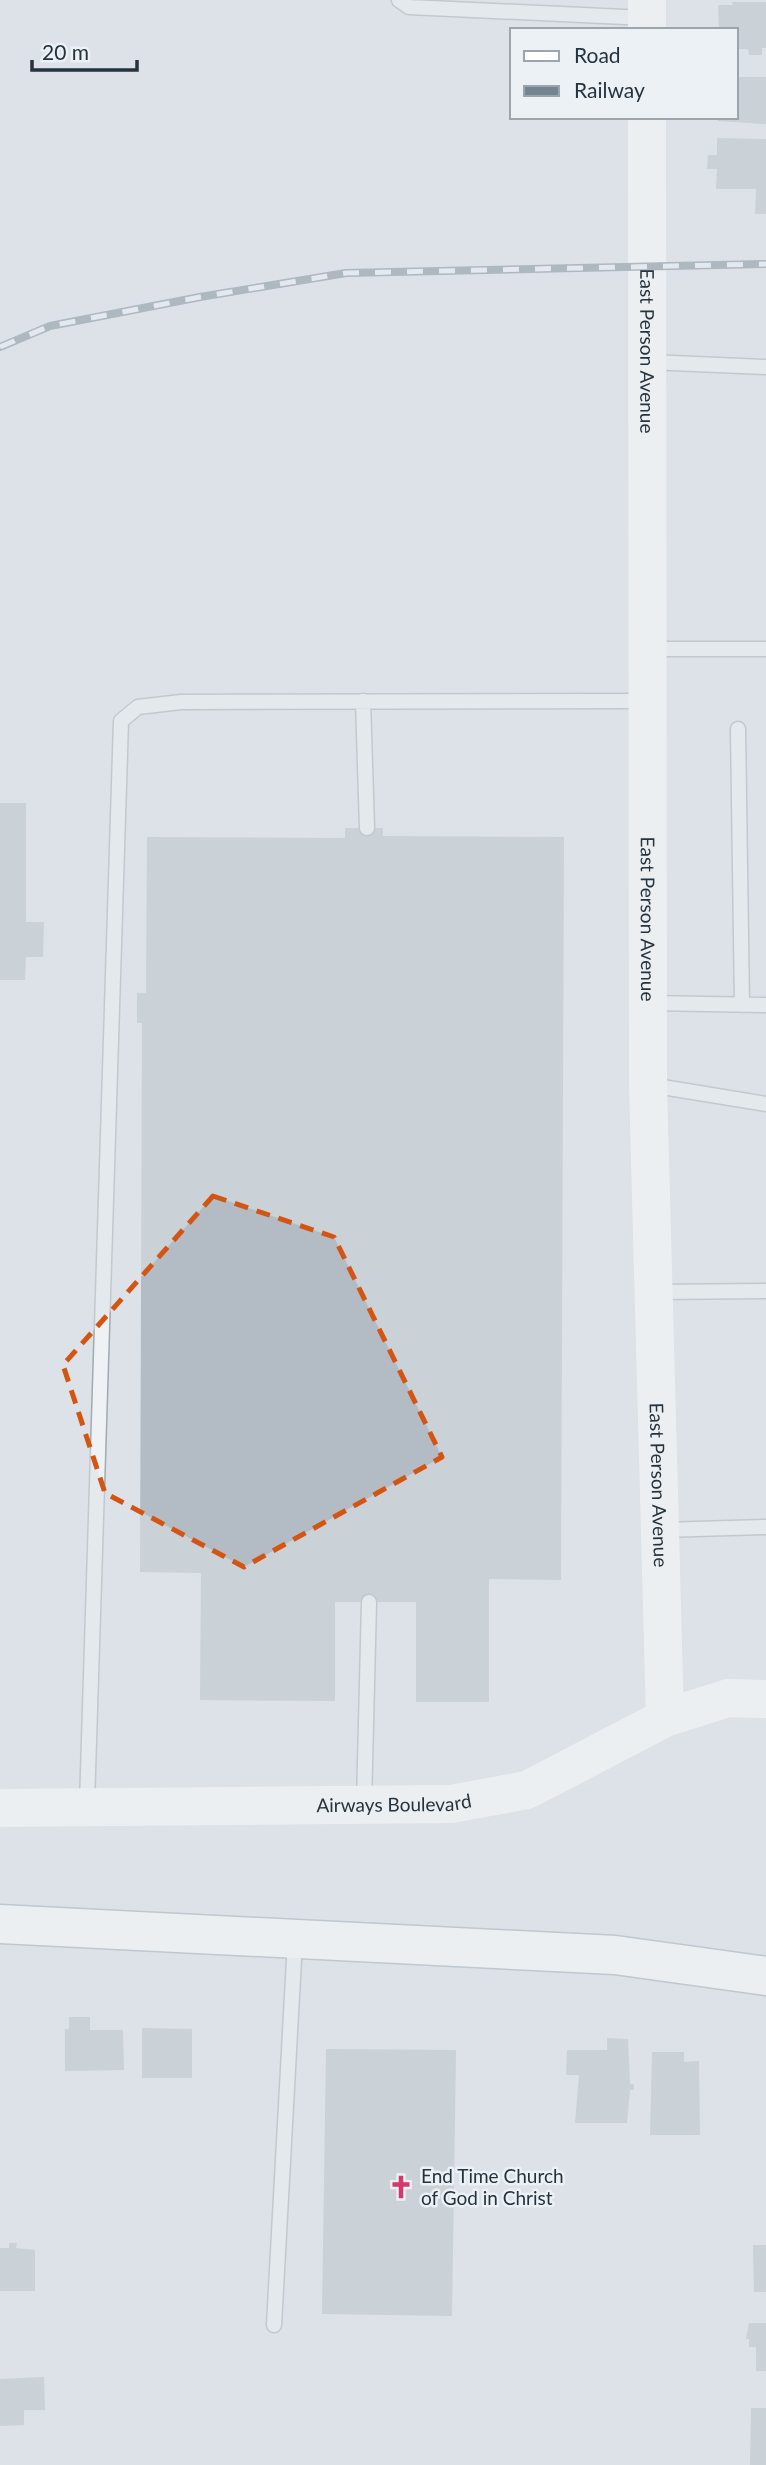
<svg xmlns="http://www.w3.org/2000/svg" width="766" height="2465" font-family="Lato,sans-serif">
	<rect width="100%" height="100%" fill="#dce2e7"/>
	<!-- building -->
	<path fill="#b3bcc4" d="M732,2H766V48H762V55H749L748,49H736V30H719L718,5H733Z
		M736,77H766V124L718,121V117H736Z
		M717,138L766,139V214H755L756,189H716L717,169H707L708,155H717Z
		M0,803H26V922H44L43,957H26L25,980H0Z
		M345,828H383V836L564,837L561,1580L489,1579V1702H416V1602H335V1701L200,1700L201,1573L140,1572L142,1023H137V993H146L147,837L345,838Z
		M69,2017H90V2030H123L124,2070L65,2071V2029H69Z
		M142,2028L192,2029V2078H142Z
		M607,2038L628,2039L630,2084H634V2090H630L627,2123H575L579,2075H566L567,2050H607Z
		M326,2049L456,2050L452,2316L322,2314Z
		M652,2052H684V2062L699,2061L700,2135H650Z
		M9,2243H17L16,2248L35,2250V2291H0V2248H9Z
		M753,2245H766V2292H754Z
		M749,2323H766V2371H756V2347H749V2339H746Z
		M44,2377L45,2410H24V2425L0,2426V2379Z
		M751,2408H766V2465H750Z"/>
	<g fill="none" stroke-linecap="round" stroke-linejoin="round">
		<!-- lane casing -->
		<g stroke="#a1aab1" stroke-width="17">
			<path id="lane" d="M399,0L409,7L646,18
				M649,362L766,367
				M648,649H766
				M363,701L367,828
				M738,729L742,1005
				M650,1003L766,1005
				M650,1085L766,1104
				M655,1292L766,1291
				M662,1530L766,1527
				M87,1804L121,721L138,707L181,702L646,701
				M364,1804L369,1602
				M274,2325L295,1941"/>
		</g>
		<!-- primary casing -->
		<g stroke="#9aa9b3" stroke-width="41">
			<path id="primary" d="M0,1924L615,1955L766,1976"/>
		</g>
		<!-- lane -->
		<use href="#lane" stroke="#eef2f5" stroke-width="14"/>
		<!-- secondary -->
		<g stroke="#fff" stroke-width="38">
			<path d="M647,30V0"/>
			<path id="s1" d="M647,117L648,1085L665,1718"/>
			<path id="s2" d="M0,1808L451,1804L527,1790L665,1718L728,1698L766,1699"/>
		</g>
		<!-- primary -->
		<use href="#primary" stroke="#fff" stroke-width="38"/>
		<!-- rail casing -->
		<g stroke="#748591" stroke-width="8">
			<path id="rail" d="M0,347L50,326L200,297L346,273L766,264"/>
		</g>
		<!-- rail -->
		<use href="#rail" stroke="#ebf1f5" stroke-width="5" stroke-dasharray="16" stroke-linecap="butt"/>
	</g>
	<!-- marked area -->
	<path d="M0 0H766V2465H0ZM213,1196L334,1237L442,1457L244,1567L105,1493L63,1365Z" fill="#dce2e7" fill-opacity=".55" fill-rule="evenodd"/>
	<path fill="none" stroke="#d45511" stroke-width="5" stroke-dasharray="14 9" stroke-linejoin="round" d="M213,1196L334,1237L442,1457L244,1567L105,1493L63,1365Z"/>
	<!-- icons -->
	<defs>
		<g id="church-bare" transform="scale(1.89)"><path d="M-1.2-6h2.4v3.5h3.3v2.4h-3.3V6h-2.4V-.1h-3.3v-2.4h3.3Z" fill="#d4386d" stroke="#ebf1f5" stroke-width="2.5" paint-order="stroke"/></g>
	</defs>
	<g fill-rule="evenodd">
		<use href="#church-bare" x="401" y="2187"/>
	</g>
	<g text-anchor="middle" stroke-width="5" stroke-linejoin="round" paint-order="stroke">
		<!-- street labels -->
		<g font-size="19" fill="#25333e" stroke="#ebf1f5">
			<text dy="7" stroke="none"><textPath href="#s1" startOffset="234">East Person Avenue</textPath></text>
			<text dy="7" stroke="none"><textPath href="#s1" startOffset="802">East Person Avenue</textPath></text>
			<text dy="7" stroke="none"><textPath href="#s1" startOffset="1368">East Person Avenue</textPath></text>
			<text dy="7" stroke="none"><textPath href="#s2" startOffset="394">Airways Boulevard</textPath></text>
		</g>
		<!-- poi labels -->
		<g font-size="19" fill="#25333e" stroke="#ebf1f5" text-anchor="start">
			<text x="421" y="2183">End Time Church<tspan x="421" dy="22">of God in Christ</tspan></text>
		</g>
	</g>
	<!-- legend -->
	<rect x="510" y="28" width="228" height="91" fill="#ebf1f5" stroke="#9ca5ac" stroke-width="2"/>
	<rect x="524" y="51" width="35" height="10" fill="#ffffff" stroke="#9ca5ac" stroke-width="2"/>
	<text x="574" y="63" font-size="21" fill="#25333e">Road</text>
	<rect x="524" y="86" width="35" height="10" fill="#748591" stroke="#9ca5ac" stroke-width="2"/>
	<text x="574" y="98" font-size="21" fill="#25333e">Railway</text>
	<!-- scale -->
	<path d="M32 60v10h105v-10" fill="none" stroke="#25333e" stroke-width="3.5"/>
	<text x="42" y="60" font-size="21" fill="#25333e" stroke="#ebf1f5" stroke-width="5" paint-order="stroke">20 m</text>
</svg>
